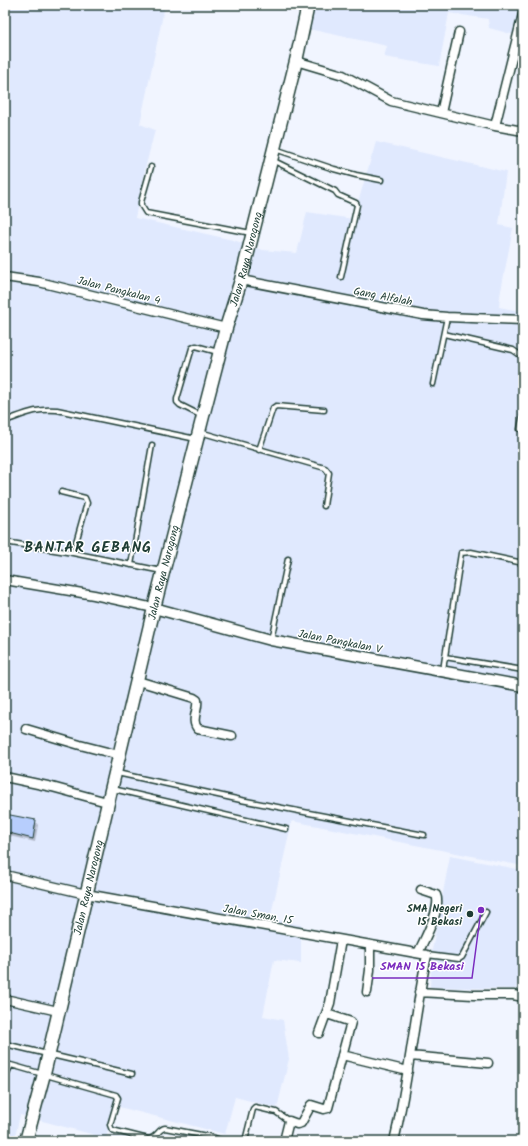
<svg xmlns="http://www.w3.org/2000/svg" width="528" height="1146" font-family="Kalam,sans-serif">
	<rect width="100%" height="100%" fill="#f1f5ff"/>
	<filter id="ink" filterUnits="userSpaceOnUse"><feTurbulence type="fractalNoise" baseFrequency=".025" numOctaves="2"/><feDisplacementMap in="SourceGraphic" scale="8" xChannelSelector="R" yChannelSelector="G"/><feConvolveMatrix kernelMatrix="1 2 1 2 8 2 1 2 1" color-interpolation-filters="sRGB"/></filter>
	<g filter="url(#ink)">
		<!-- built -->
		<path fill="#e0e9fe" d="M5,5H165L140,124L155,130L146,165L135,218L233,240L263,250L297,253L307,212L353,219L376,142L506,172L499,225L513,228L500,296L499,307L523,312V340L519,362L523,363V866L292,821L270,919L301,925V963L274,960L263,1016L283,1020L289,1059L277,1108L235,1097L225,1134L115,1106L106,1138L20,1115L14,1141H5Z
			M310,5H523V37L489,28L488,19L449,13L439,66L384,57L387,46L304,28Z
			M450,856L523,870V956L516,989L430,987L432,950Z"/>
		<!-- shadow -->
		<path fill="#0003" d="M5,815L35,821L38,825L35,842L5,835Z"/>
		<!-- building -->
		<path fill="#b7cefd" stroke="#1f3d34" d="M5,814L36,820L33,839L5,832Z"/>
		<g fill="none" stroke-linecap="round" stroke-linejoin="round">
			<!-- service casing -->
			<g stroke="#1f3d34" stroke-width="7">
				<path id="service" d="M275,149L334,169L356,175L381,180
					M272,160L335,191L338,195L356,203L357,205L341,277
					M151,167L141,202V205L146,213L251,233
					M444,334L513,350L523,357
					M433,384L447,317
					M202,416L180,405L177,402V399L192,348L196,346L218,352
					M5,421C25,414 35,408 57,410L196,439
					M520,429L523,412
					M200,432L325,468L329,473L324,506
					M259,450L273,408L276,406L324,410
					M61,492L85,498L87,503L73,553
					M5,542L73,553L162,571
					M131,565L152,445
					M271,640L288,559
					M445,657L523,670
					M443,670L461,553L471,552L523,563
					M117,773L241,800L424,835
					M113,789L286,829
					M427,955L459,959L462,957L486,912
					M5,1044L132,1074
					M5,1077L11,1065L116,1095L118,1098L110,1125L112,1130L148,1139C157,1138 158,1129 165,1128L212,1137L223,1141
					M245,1141L253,1109L255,1107L276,1112L289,1121"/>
			</g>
			<!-- minor casing -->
			<g stroke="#1f3d34" stroke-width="11">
				<path id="minor" d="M296,61L343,75L391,101L495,126L523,131
					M441,113L459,32
					M495,126L523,14
					M5,277L39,282L226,328
					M241,280L423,315L447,317L523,320
					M5,580L94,595L154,608
					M138,681L194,698L197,700C199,710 190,720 198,729L232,736
					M26,729L80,745L119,755
					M5,777L52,787L107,802
					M5,875L86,894L427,955C414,1017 409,1080 394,1141
					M418,953C424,940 442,908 436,895L421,890
					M367,992L370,970V945
					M419,992L473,995H513L523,997
					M5,999L58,1011
					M319,1033L330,1003L341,940
					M342,1055L408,1071
					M410,1056L488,1063
					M284,1141L289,1121L297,1124L301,1123L311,1105L324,1109L328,1108L351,1022L327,1014"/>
			</g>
			<!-- tertiary casing -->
			<g stroke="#1f3d34" stroke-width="13">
				<path id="tertiary" d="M154,608L271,640L523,686"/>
			</g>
			<!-- primary casing -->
			<g stroke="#1f3d34" stroke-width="15">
				<g id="primary">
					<path id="s1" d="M26,1141L44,1074L154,608L203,416L226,328L241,280L296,61L308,5"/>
				</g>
			</g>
			<!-- service -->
			<use href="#service" stroke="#fff" stroke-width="4"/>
			<!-- minor -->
			<use href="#minor" stroke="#fff" stroke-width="8"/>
			<!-- tertiary -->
			<use href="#tertiary" stroke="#fff" stroke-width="10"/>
			<!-- primary -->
			<use href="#primary" stroke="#fff" stroke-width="12"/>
		</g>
	</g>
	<!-- markers -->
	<circle fill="#1f3d34" stroke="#fff" stroke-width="1.5" cx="470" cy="914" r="4"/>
	<g text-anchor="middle" stroke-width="3" stroke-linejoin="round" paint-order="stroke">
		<!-- street labels -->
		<g font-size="11" fill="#1f3d34" stroke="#fff">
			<text dy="4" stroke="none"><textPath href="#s1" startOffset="909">Jalan Raya Narogong</textPath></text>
			<text transform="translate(119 290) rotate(14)" y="4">Jalan Pangkalan 4</text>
			<text transform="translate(383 296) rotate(11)" y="4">Gang Alfalah</text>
			<text dy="4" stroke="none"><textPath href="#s1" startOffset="585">Jalan Raya Narogong</textPath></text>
			<text transform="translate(340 641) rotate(11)" y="4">Jalan Pangkalan V</text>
			<text dy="4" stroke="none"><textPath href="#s1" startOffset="261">Jalan Raya Narogong</textPath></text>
			<text transform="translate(258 914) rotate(10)" y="4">Jalan Sman. 15</text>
		</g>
		<!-- poi labels -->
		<g font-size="11" font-weight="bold" fill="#1f3d34" stroke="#fff" text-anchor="end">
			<text x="462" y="912">SMA Negeri<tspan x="462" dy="13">15 Bekasi</tspan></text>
		</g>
		<!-- district labels -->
		<g font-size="15" font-weight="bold" letter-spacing="1" fill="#1f3d34" stroke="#fff">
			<text x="88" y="552">BANTAR GEBANG</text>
		</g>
	</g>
	<!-- callouts -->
	<path fill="none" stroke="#7b2cbf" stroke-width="1.5" d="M481 910L472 978H372"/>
	<circle fill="#7b2cbf" stroke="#fff" stroke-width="1.5" cx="481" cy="910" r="4"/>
	<g font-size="12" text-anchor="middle" font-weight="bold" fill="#7b2cbf" stroke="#fff" stroke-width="3" stroke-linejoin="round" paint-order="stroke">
		<text x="422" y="970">SMAN 15 Bekasi</text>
	</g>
	<!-- margin -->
	<rect width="528" height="1146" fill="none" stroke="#fff" stroke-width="20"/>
	<rect x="10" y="10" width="508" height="1126" fill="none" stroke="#1f3d34" stroke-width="1.5" filter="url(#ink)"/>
</svg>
